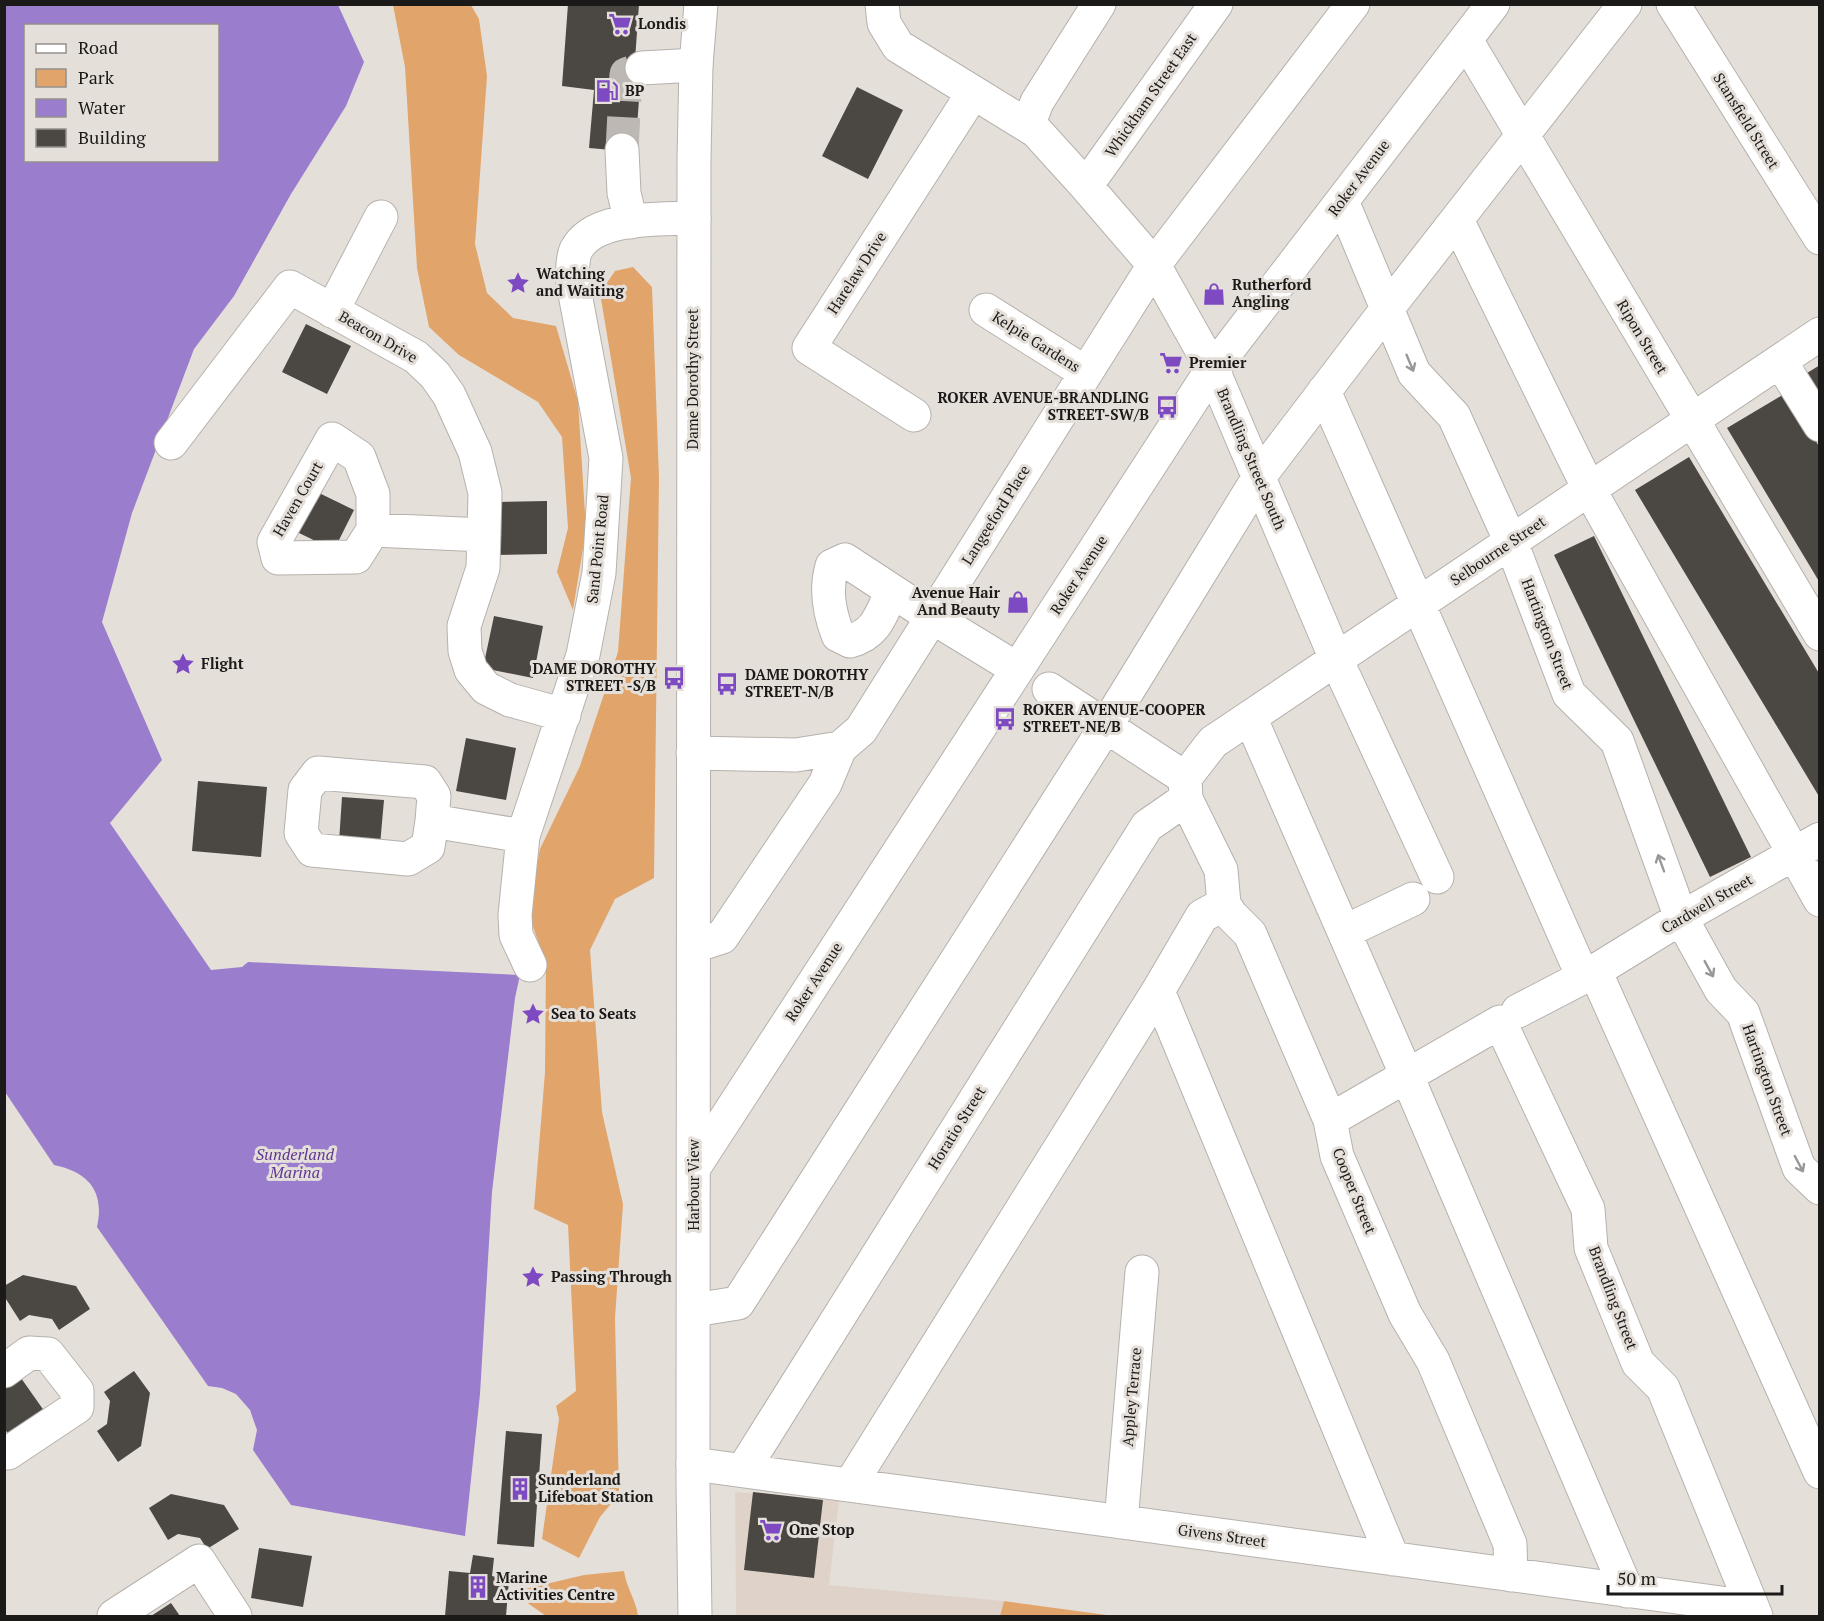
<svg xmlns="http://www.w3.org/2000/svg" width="1824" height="1621" font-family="'PT Serif',serif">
	<rect width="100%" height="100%" fill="#e5dfda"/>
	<!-- built -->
	<path fill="#dfd3c9" d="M735,1492L839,1501L829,1585L1004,1601L1000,1616H736Z"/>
	<!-- green -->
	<path fill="#e1a56b" d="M393,5H471L479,19L487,76L475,244L487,293L513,318L556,326L578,401L586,530L573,610L557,572L568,528L562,437L538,402L459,355L429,327L417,268L405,67Z
		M633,267L652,287L659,478L654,878L615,899L590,950L602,1112L623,1204L615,1318L619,1494L600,1517L579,1558L542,1539L559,1419L556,1406L576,1391L568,1225L534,1209L545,1072L546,964L528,912L540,849L580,766L618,652L631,478L600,293L615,271Z
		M624,1571C626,1587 636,1600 638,1616H546L512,1592L584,1575Z
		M1004,1601L1114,1616H1000Z"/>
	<!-- water -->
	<path fill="#9a7dcc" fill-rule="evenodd" d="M4,5H338L364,62L346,106L291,194L234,296L194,349L132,513L102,622L162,760L110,823L211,970L242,967L248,962L520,975L515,998L492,1192L480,1394L465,1536L291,1505L253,1450L257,1430L250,1410L236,1394L222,1388L208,1386L97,1227C105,1191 88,1172 54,1165L5,1092ZM26,26H218V160H26Z"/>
	<!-- building -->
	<path fill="#4b4742" d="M568,4H639L635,60L642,61L635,152L589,148L594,90L562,86Z
		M857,87L903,110L868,179L822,156Z
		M306,324L351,346L327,394L282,372Z
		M1820,365V393L1807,373Z
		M1786,393L1820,448V583L1727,428Z
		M1689,457L1820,675V798L1635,490Z
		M317,492L354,510L334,550L297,532Z
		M547,501V554L496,555V502Z
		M1594,536L1751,857L1710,877L1554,555Z
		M494,616L543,626L533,678L483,668Z
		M466,738L516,748L506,800L456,791Z
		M198,781L267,787L261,857L192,851Z
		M342,797L384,800L380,845L339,842Z
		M23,1275L76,1286L90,1309L59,1330L52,1319L29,1315L20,1321L4,1296V1286Z
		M134,1371L150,1393L141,1446L118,1462L97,1431L107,1424L110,1401L104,1392Z
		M21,1378L47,1415L12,1439L4,1428V1390Z
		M506,1431L542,1434L534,1547L497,1544Z
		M753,1492L823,1500L814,1578L744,1570Z
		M171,1494L224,1505L239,1529L207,1549L200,1538L178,1534L168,1540L149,1508Z
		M259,1548L312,1556L303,1607L251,1598Z
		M473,1555L494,1558L492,1576L509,1580L506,1616H445L449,1571L470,1573Z
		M171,1603L180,1616H151Z"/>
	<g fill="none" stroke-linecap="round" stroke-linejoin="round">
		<!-- minor-tunnel -->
		<path stroke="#bdb8b3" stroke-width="33" stroke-dasharray="33 16" stroke-linecap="butt" d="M622,150L626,74L642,68"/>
		<!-- minor casing -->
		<g stroke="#b6b1ac" stroke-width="35">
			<path id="minor" d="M882,4L884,23L898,46L1036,131L1086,186L1154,265L1213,370L1336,659L1437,877
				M1673,4L1820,238
				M1466,40L1820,634
				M642,68L696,65
				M1028,126L1037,102L1099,4
				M622,150L624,193L631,222
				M1086,186L1216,4
				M1342,201L1414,373L1454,416L1511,542L1569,694L1617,741L1681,918L1721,990L1743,1013L1799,1168L1820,1188
				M1457,220L1589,489L1820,900
				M986,310L1086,373
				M332,311L381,217
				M1780,361L1820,425
				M1324,391L1583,977
				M914,415L809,348L973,93
				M171,443L290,287L416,357L435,375L449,395L475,452L485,493L483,568L464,626L465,651L471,670L486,688L510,700L564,715
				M373,530V494L359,457L332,439L274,542L278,558L356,557L373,530L484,535
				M892,591C881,614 877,634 850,641L838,635C829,612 825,590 832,566L845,560L932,617L1017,669
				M1049,689L1185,778
				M1250,717L1407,1076L1627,1591
				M693,753L796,755L840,748L861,730L1154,265L1353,4
				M1185,778L1186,799L1221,870L1224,904L1231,915L1250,934L1330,1120L1337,1156L1405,1314L1433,1361L1510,1544L1511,1575
				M1185,778L1213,742L1820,334
				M432,821L434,796L425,782L318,773L305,790L301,833L312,850L408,859L428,847L432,821L523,836
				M1344,932L1413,899
				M694,946L722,937L825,784L840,748
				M530,965L516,935L515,915L523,836L583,655L599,573L606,458L572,278C573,270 572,258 576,250C594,215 659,220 694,218
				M1595,971L1681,918L1820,839
				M1158,991L1393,1559
				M1518,1011L1595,971L1820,1472
				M1330,1120L1500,1022L1588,1209L1591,1248L1638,1363L1663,1388L1756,1616
				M695,1166L1207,377L1493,4
				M694,1310L738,1303L1106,726L1259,477L1387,309L1625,4
				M4,1371L29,1353L48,1354L77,1391V1407L8,1453H4
				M693,1464L1751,1607
				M743,1470L1147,826L1186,799
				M850,1485L1158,991L1202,916L1224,904
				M1121,1522L1142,1272
				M114,1616L199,1561L235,1616"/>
		</g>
		<!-- major casing -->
		<g stroke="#b6b1ac" stroke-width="35">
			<path id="major" d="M695,1616L693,1485L694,159L696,65L701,4"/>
		</g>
		<!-- minor -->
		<use href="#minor" stroke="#fff" stroke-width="33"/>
		<!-- major -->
		<use href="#major" stroke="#fff" stroke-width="33"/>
	</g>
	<!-- one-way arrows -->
	<defs><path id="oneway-shaft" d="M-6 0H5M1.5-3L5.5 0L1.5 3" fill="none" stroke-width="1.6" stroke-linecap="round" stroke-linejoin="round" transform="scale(1.5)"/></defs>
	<g stroke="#999897">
		<use href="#oneway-shaft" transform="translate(1410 363) rotate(67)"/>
		<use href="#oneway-shaft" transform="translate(1661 863) rotate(-110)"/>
		<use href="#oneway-shaft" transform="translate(1709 969) rotate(61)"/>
		<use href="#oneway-shaft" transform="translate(1799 1164) rotate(62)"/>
	</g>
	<!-- icons -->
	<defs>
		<g id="supermarket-bare" transform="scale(1.8)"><path d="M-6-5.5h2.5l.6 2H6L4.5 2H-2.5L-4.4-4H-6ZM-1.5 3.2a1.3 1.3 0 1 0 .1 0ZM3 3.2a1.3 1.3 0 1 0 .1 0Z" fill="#7e4ac2" stroke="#e5dfda" stroke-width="2.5" paint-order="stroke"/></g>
		<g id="fuel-bare" transform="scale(1.8)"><path d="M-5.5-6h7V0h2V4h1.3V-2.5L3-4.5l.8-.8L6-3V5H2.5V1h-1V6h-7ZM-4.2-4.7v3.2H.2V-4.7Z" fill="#7e4ac2" stroke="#e5dfda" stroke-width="2.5" paint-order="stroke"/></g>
		<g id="sight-bare" transform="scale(1.8)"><path d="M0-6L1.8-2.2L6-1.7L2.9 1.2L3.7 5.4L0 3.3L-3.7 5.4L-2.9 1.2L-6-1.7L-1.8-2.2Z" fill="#7e4ac2" stroke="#e5dfda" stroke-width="2.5" paint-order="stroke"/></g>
		<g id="shop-bare" transform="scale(1.8)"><path d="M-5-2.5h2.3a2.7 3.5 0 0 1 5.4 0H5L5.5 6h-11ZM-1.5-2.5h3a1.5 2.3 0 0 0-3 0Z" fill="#7e4ac2" stroke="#e5dfda" stroke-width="2.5" paint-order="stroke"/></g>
		<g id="bus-bare" transform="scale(1.8)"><path d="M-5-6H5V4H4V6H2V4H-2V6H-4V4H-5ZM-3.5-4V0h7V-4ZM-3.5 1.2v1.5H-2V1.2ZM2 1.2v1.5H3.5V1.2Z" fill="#7e4ac2" stroke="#e5dfda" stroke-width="2.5" paint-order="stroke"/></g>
		<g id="building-bare" transform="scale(1.8)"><path d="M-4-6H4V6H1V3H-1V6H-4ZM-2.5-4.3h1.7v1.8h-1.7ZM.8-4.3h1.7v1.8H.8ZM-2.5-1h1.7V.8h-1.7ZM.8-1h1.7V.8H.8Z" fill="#7e4ac2" stroke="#e5dfda" stroke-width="2.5" paint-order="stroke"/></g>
	</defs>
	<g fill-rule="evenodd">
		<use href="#supermarket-bare" x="620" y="24"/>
		<use href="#fuel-bare" x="607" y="91"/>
		<use href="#sight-bare" x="518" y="283"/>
		<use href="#shop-bare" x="1214" y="294"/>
		<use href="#supermarket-bare" x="1171" y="363"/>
		<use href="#bus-bare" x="1167" y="407"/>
		<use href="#shop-bare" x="1018" y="602"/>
		<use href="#sight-bare" x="183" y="664"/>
		<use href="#bus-bare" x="674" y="678"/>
		<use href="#bus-bare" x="727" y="684"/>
		<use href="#bus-bare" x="1005" y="719"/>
		<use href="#sight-bare" x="533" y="1014"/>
		<use href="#sight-bare" x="533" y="1277"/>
		<use href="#building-bare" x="520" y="1489"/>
		<use href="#supermarket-bare" x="771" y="1530"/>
		<use href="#building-bare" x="478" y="1587"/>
	</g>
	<g text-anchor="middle" stroke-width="6" stroke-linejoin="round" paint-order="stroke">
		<!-- poi labels -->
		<g font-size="15" font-weight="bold" fill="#1c1a18" stroke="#e5dfda" text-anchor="start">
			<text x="638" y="29">Londis</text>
			<text x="625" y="96">BP</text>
			<text x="536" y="279">Watching<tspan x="536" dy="17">and Waiting</tspan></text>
			<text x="1232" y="290">Rutherford<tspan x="1232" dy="17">Angling</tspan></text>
			<text x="1189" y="368">Premier</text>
			<text x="1149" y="403" text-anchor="end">ROKER AVENUE-BRANDLING<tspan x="1149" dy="17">STREET-SW/B</tspan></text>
			<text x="1000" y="598" text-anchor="end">Avenue Hair<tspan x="1000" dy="17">And Beauty</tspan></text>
			<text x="201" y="669">Flight</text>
			<text x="656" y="674" text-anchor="end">DAME DOROTHY<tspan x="656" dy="17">STREET -S/B</tspan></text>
			<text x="745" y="680">DAME DOROTHY<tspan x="745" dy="17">STREET-N/B</tspan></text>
			<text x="1023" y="715">ROKER AVENUE-COOPER<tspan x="1023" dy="17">STREET-NE/B</tspan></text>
			<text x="551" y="1019">Sea to Seats</text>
			<text x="551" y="1282">Passing Through</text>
			<text x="538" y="1485">Sunderland<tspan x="538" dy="17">Lifeboat Station</tspan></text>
			<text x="789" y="1535">One Stop</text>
			<text x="496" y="1583">Marine<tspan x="496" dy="17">Activities Centre</tspan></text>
		</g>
		<!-- street labels -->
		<g font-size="15" fill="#1c1a18" stroke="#e5dfda">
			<text transform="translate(1151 95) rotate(-55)" y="5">Whickham Street East</text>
			<text transform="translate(1746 121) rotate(58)" y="5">Stansfield Street</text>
			<text transform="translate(1359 178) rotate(-53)" y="5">Roker Avenue</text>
			<text transform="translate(857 273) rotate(-57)" y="5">Harelaw Drive</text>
			<text transform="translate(378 337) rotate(30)" y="5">Beacon Drive</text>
			<text transform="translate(1642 337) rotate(59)" y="5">Ripon Street</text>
			<text transform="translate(1036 342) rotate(32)" y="5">Kelpie Gardens</text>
			<text transform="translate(693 379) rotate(-90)" y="5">Dame Dorothy Street</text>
			<text transform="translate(1251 459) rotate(67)" y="5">Brandling Street South</text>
			<text transform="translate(298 499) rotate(-60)" y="5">Haven Court</text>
			<text transform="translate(996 515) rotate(-58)" y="5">Langeeford Place</text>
			<text transform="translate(598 549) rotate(-84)" y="5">Sand Point Road</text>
			<text transform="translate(1498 551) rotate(-34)" y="5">Selbourne Street</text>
			<text transform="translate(1079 575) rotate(-57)" y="5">Roker Avenue</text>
			<text transform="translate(1547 634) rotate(69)" y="5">Hartington Street</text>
			<text transform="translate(1707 904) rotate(-30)" y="5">Cardwell Street</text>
			<text transform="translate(814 982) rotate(-57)" y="5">Roker Avenue</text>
			<text transform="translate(1767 1080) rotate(70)" y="5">Hartington Street</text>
			<text transform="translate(957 1128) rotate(-58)" y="5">Horatio Street</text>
			<text transform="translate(694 1185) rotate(-90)" y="5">Harbour View</text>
			<text transform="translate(1354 1191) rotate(68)" y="5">Cooper Street</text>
			<text transform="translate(1613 1298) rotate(69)" y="5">Brandling Street</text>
			<text transform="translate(1132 1397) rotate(-85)" y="5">Appley Terrace</text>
			<text transform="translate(1222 1536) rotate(8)" y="5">Givens Street</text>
		</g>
		<!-- water labels -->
		<g font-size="16" font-style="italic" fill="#5f3694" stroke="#e5dfda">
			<text x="295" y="1160">Sunderland<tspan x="295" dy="18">Marina</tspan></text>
		</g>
	</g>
	<!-- border -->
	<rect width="1824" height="1621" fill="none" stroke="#1c1a18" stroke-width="12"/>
	<!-- legend -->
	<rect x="24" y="24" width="195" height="138" fill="#e5dfda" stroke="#95908c" stroke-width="1.5"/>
	<rect x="36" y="44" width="30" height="9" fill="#ffffff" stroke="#95908c" stroke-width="1.5"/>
	<text x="78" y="54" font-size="18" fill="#1c1a18">Road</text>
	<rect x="36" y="69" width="30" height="18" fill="#e1a56b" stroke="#95908c" stroke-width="1.5"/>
	<text x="78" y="84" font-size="18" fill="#1c1a18">Park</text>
	<rect x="36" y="99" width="30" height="18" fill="#9a7dcc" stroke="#95908c" stroke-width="1.5"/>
	<text x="78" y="114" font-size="18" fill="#1c1a18">Water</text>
	<rect x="36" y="129" width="30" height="18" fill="#4b4742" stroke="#95908c" stroke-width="1.5"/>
	<text x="78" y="144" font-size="18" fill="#1c1a18">Building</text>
	<!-- scale -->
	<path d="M1608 1585v9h174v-9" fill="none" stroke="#1c1a18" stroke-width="3"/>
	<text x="1617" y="1585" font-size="18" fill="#1c1a18" stroke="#e5dfda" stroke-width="4.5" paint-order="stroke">50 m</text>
</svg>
